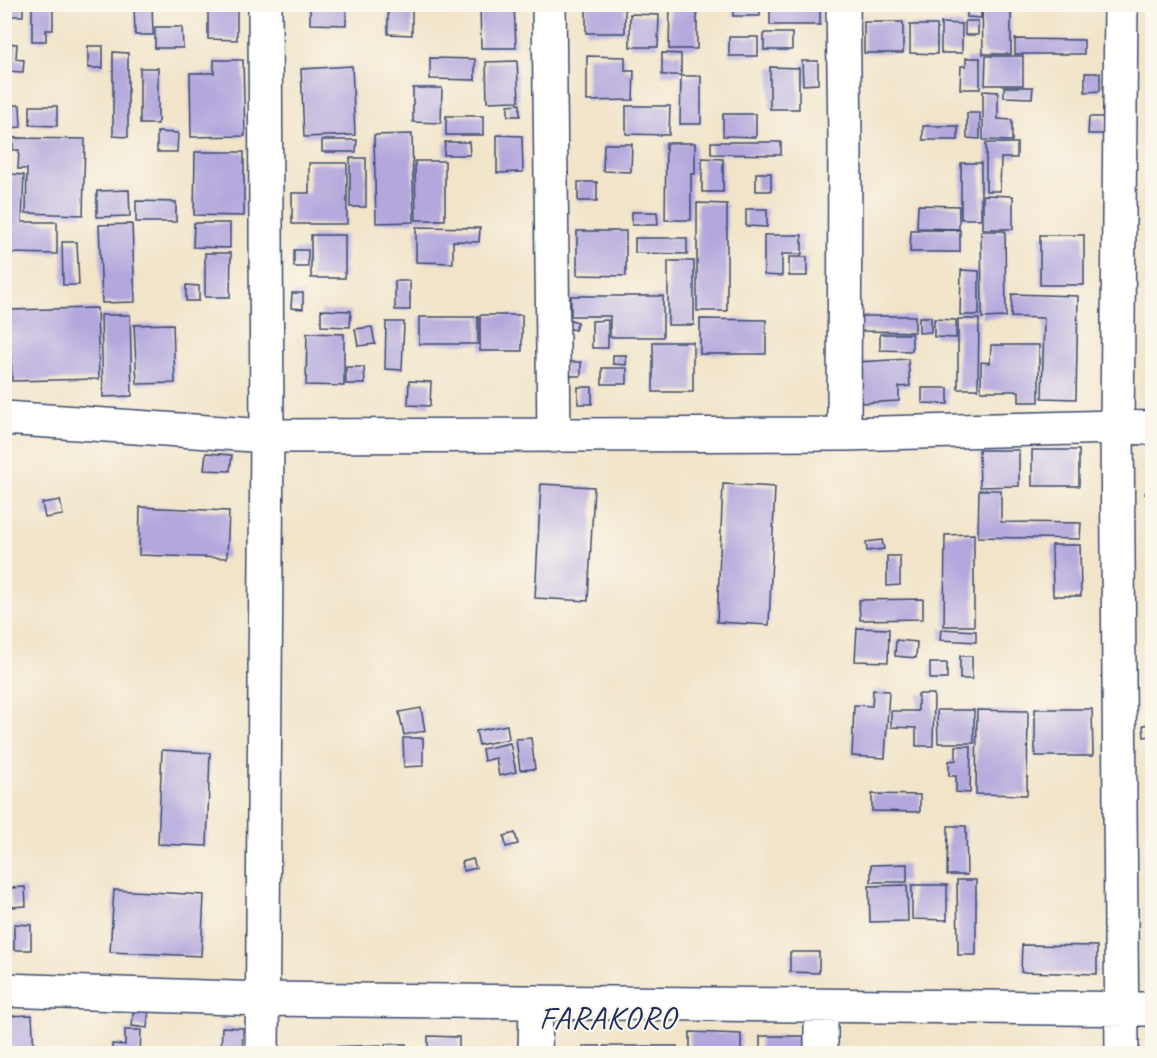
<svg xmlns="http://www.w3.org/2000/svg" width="1157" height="1058" font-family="Caveat,sans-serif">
	<rect width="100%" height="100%" fill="#fbf7ec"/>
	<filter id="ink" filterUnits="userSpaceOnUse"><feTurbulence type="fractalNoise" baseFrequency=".0167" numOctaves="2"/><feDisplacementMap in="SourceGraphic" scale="12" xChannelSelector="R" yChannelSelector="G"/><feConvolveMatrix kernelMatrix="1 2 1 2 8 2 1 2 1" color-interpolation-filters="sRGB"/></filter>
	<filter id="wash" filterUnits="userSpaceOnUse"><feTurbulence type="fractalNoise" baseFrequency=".008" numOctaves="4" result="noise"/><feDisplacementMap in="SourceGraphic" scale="24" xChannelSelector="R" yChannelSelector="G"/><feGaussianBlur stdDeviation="1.35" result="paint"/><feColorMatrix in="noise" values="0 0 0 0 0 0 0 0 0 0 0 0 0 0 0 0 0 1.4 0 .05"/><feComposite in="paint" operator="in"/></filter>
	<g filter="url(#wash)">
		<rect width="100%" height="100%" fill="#f1e4c9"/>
		<g id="blocks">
			<!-- building -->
			<path fill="#b3a7dd" d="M11,4H23V16H10Z
				M134,4H152L153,35H135Z
				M310,4H346V25L310,24Z
				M388,4H412V35L388,34Z
				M480,4H514L516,48H481Z
				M586,4H625V33H586Z
				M670,4H697V49H669Z
				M733,4H760V16H733Z
				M770,4H820V25H770Z
				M862,4H905V7H862Z
				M967,4H981V18L967,17Z
				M982,4H1011V54H983Z
				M32,5H53V30H46V41H32Z
				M208,8H237V40L208,39Z
				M630,14L659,15L658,47H630Z
				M965,21H978V35H965Z
				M864,22H903V53H864Z
				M941,23L962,24V53H941Z
				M910,25H937V54L910,53Z
				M155,27H182L183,48H155Z
				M764,33H792V50H764Z
				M729,37H758V56H729Z
				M1015,39L1084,40V54H1015Z
				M4,43L17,44L16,59L24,60L23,72L4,71Z
				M88,46H103V68H88Z
				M113,52L128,53V137L113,136Z
				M662,53L681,54V75H662Z
				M587,56L625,57V71H634L633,100L587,101Z
				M986,56H1023V85H985Z
				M430,58L475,59V80L430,79Z
				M966,58H980V89H960L961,66H966Z
				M214,60H243L245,136L191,137L190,73H214Z
				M517,61L519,101L487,102L486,62Z
				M802,61H818V84L803,85Z
				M352,66L355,135L304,137L301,69Z
				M770,67L799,68V109H770Z
				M140,68H158V124H140Z
				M1085,73H1100V91L1085,92Z
				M681,76H701V124H680Z
				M1004,87H1033L1032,98L1004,97Z
				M413,88H442L441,123L413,122Z
				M983,91L998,92V119L1012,120V141L983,140Z
				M520,104V116H508V105Z
				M9,105H20L21,127L10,128Z
				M30,106H57V126L30,125Z
				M626,106H670L669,135L626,134Z
				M967,113H980V139L967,138Z
				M723,114H756V137L723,136Z
				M446,116H483V135H446Z
				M1089,117H1105V134H1088Z
				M923,126H958V140H923Z
				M157,132L178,133L177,152H157Z
				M412,134L414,222L376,223L374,135Z
				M497,135L522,136L523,172L497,173Z
				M13,138L85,139L83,215L26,213L27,169H18L19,150H13Z
				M322,140H357L356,152H322Z
				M445,142H469L470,155H444Z
				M711,142H781V155L711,154Z
				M666,143H695V174H691V220H665Z
				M986,143H1017V158H1001L1000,191H986Z
				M604,144H632L631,172L603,171Z
				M195,152H244V216L194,215Z
				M350,158H366V207H350Z
				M702,158L723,159V192H702Z
				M415,161H445V220H416Z
				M309,163H347V224H292V193H309Z
				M961,163H981V219H961Z
				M756,173H771V191H756Z
				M11,174L24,175L22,222H57V254L10,253Z
				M578,182H597V201H578Z
				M129,190L130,216L97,217V191Z
				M983,195L1013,196V229H983Z
				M136,201L176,202V222H136Z
				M697,203L727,204V311H697Z
				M918,205L959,206V229L917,228Z
				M746,209H767V227L746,226Z
				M632,212H657L658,225H632Z
				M194,223H230V248L193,247Z
				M132,224L135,302L102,303L99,225Z
				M416,227L480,228L479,242L453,241V263L416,262Z
				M911,230H960V252H910Z
				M577,231H626V276L577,275Z
				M981,231H1005L1006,317L982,318Z
				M311,235H345V278H311Z
				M764,235H802V254H782V276L764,275Z
				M1040,235H1084V285H1040Z
				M635,238H687V254L635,253Z
				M62,242H77L79,285H63Z
				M294,250H308V267H294Z
				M205,253H231L230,297H205Z
				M789,257H807V276H789Z
				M668,261H694V325H668Z
				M961,270L979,271V315H960Z
				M395,281H410V310H395Z
				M186,285L199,286V301H186Z
				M292,293H303V309L291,308Z
				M1012,294L1078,296L1076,399L1042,398L1044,318L1011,317Z
				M571,296H663V337H610V316H571Z
				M97,308L99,379L12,381L11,357H4V321H9V310Z
				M321,310L351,311L350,327L321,326Z
				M101,315H130L132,396L103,397Z
				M480,315H522V351H480Z
				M860,316H915V332L859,331Z
				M419,317H478V344H419Z
				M919,317H931V332L919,333Z
				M700,319L766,320V354H700Z
				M934,319L956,320V338L934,337Z
				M958,319H979L978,389H958Z
				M571,320L578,322L575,330L568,328Z
				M608,320V348H592V321Z
				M386,322H404L402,370L385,369Z
				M173,324L175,383L137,384L134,325Z
				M372,327L375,344L358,346L355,329Z
				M307,333L344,334V386L306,385Z
				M880,334H912V351L880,350Z
				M653,342H693V392H653Z
				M991,345H1039V402H1019V391H981V362L990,363Z
				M613,355H626V365L613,364Z
				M908,359L910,386L899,387V401L861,403L858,362Z
				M565,362H581V376H565Z
				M346,367H364L365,384H346Z
				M602,368H627V384H602Z
				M409,381L431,382L430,406L408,405Z
				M578,387H592V404H578Z
				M922,388H948V404L922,403Z
				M979,450H1019V486L980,487Z
				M1032,450H1079V486H1032Z
				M206,453L232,455L230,471L204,470Z
				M1151,478H1152V497L1145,494Z
				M541,484L594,487L588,601L535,598Z
				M723,484L775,487L769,625L717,622Z
				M979,490H1001V522L1081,523L1080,539L978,537Z
				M60,500L63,515L45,518L42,503Z
				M140,507L229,511L227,558L139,555Z
				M974,534V626H944L945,535Z
				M882,540L884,549L867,551L866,542Z
				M1052,545H1080L1081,596H1053Z
				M887,556H900V585L887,586Z
				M923,599V619L860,620L859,600Z
				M857,628L889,629L888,662L855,661Z
				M941,629L976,631V642L940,640Z
				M896,640L917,642L916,658L895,656Z
				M960,656H972V679H960Z
				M930,663H947V679H930Z
				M873,690L889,691L885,758L852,756L854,705L872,706Z
				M918,694H934L933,746H916V728L891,727V711H918Z
				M421,708L425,731L404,735L399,712Z
				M1035,709H1092L1093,756H1035Z
				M937,710H974V743H938Z
				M977,710L1028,711L1027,795L976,794Z
				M1152,724V736L1144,737L1143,725Z
				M507,725L509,739L479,745L476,731Z
				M403,738H423V766L404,767Z
				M531,738L535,769L520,770L516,739Z
				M510,743L516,772L499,776L496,758L484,761L482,749Z
				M956,746H971L970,793L956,792V776H949V761L956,760Z
				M162,750L210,753L207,846L158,844Z
				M872,794L920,795V812L872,811Z
				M948,826H966L967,875H947Z
				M515,833L518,844L506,847L504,836Z
				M473,859L476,868L464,871L462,862Z
				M907,864V882H871V865Z
				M957,880H976V955H958Z
				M907,885L908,921L870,922L869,886Z
				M912,885H947V920L912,919Z
				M25,887L26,906L12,907L10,888Z
				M114,890L204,895L201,956L110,952Z
				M14,924L31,925V950H14Z
				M1022,945L1097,946V974L1021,972Z
				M790,952H819V973L790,972Z
				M134,1007L149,1009L147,1028L132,1026Z
				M32,1015L34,1053L4,1054V1016Z
				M222,1027L243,1028L242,1054H221Z
				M125,1030H141L140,1054H112V1044L125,1045Z
				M690,1032L741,1034V1054H690Z
				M428,1036L459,1037V1054H428Z
				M760,1036H808V1054H760Z
				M385,1044H406V1054H385Z
				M381,1045V1054H331L330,1047Z
				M583,1046H600V1054H583Z
				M604,1046H677V1054H604Z
				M932,1050L965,1051V1054H932Z"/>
		</g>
	</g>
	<g filter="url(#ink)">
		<use href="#blocks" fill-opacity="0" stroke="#3b4a6e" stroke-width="1.5"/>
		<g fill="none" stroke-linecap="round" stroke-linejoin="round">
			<!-- minor casing -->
			<g stroke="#3b4a6e" stroke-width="36">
				<path id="minor" d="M549,4L554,436
					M843,4L845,137L844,434
					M1121,4L1117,427L1122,1054
					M4,418L267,436L844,434L1117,427L1152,428
					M4,990L263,999L1152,1009
					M821,1006V1054
					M262,1054L267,436L265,4
					M535,1054L536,1002"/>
			</g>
			<!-- minor -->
			<use href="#minor" stroke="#fff" stroke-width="33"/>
		</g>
	</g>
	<g text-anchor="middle" stroke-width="4.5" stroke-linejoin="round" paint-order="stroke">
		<!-- neighbourhood labels -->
		<g font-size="32" letter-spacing="1.5" fill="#1b2f5e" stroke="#fbf7ec">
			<text x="608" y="1028">FARAKORO</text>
		</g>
	</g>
	<!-- margin -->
	<rect width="1157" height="1058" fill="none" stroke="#fbf7ec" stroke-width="24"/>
</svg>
